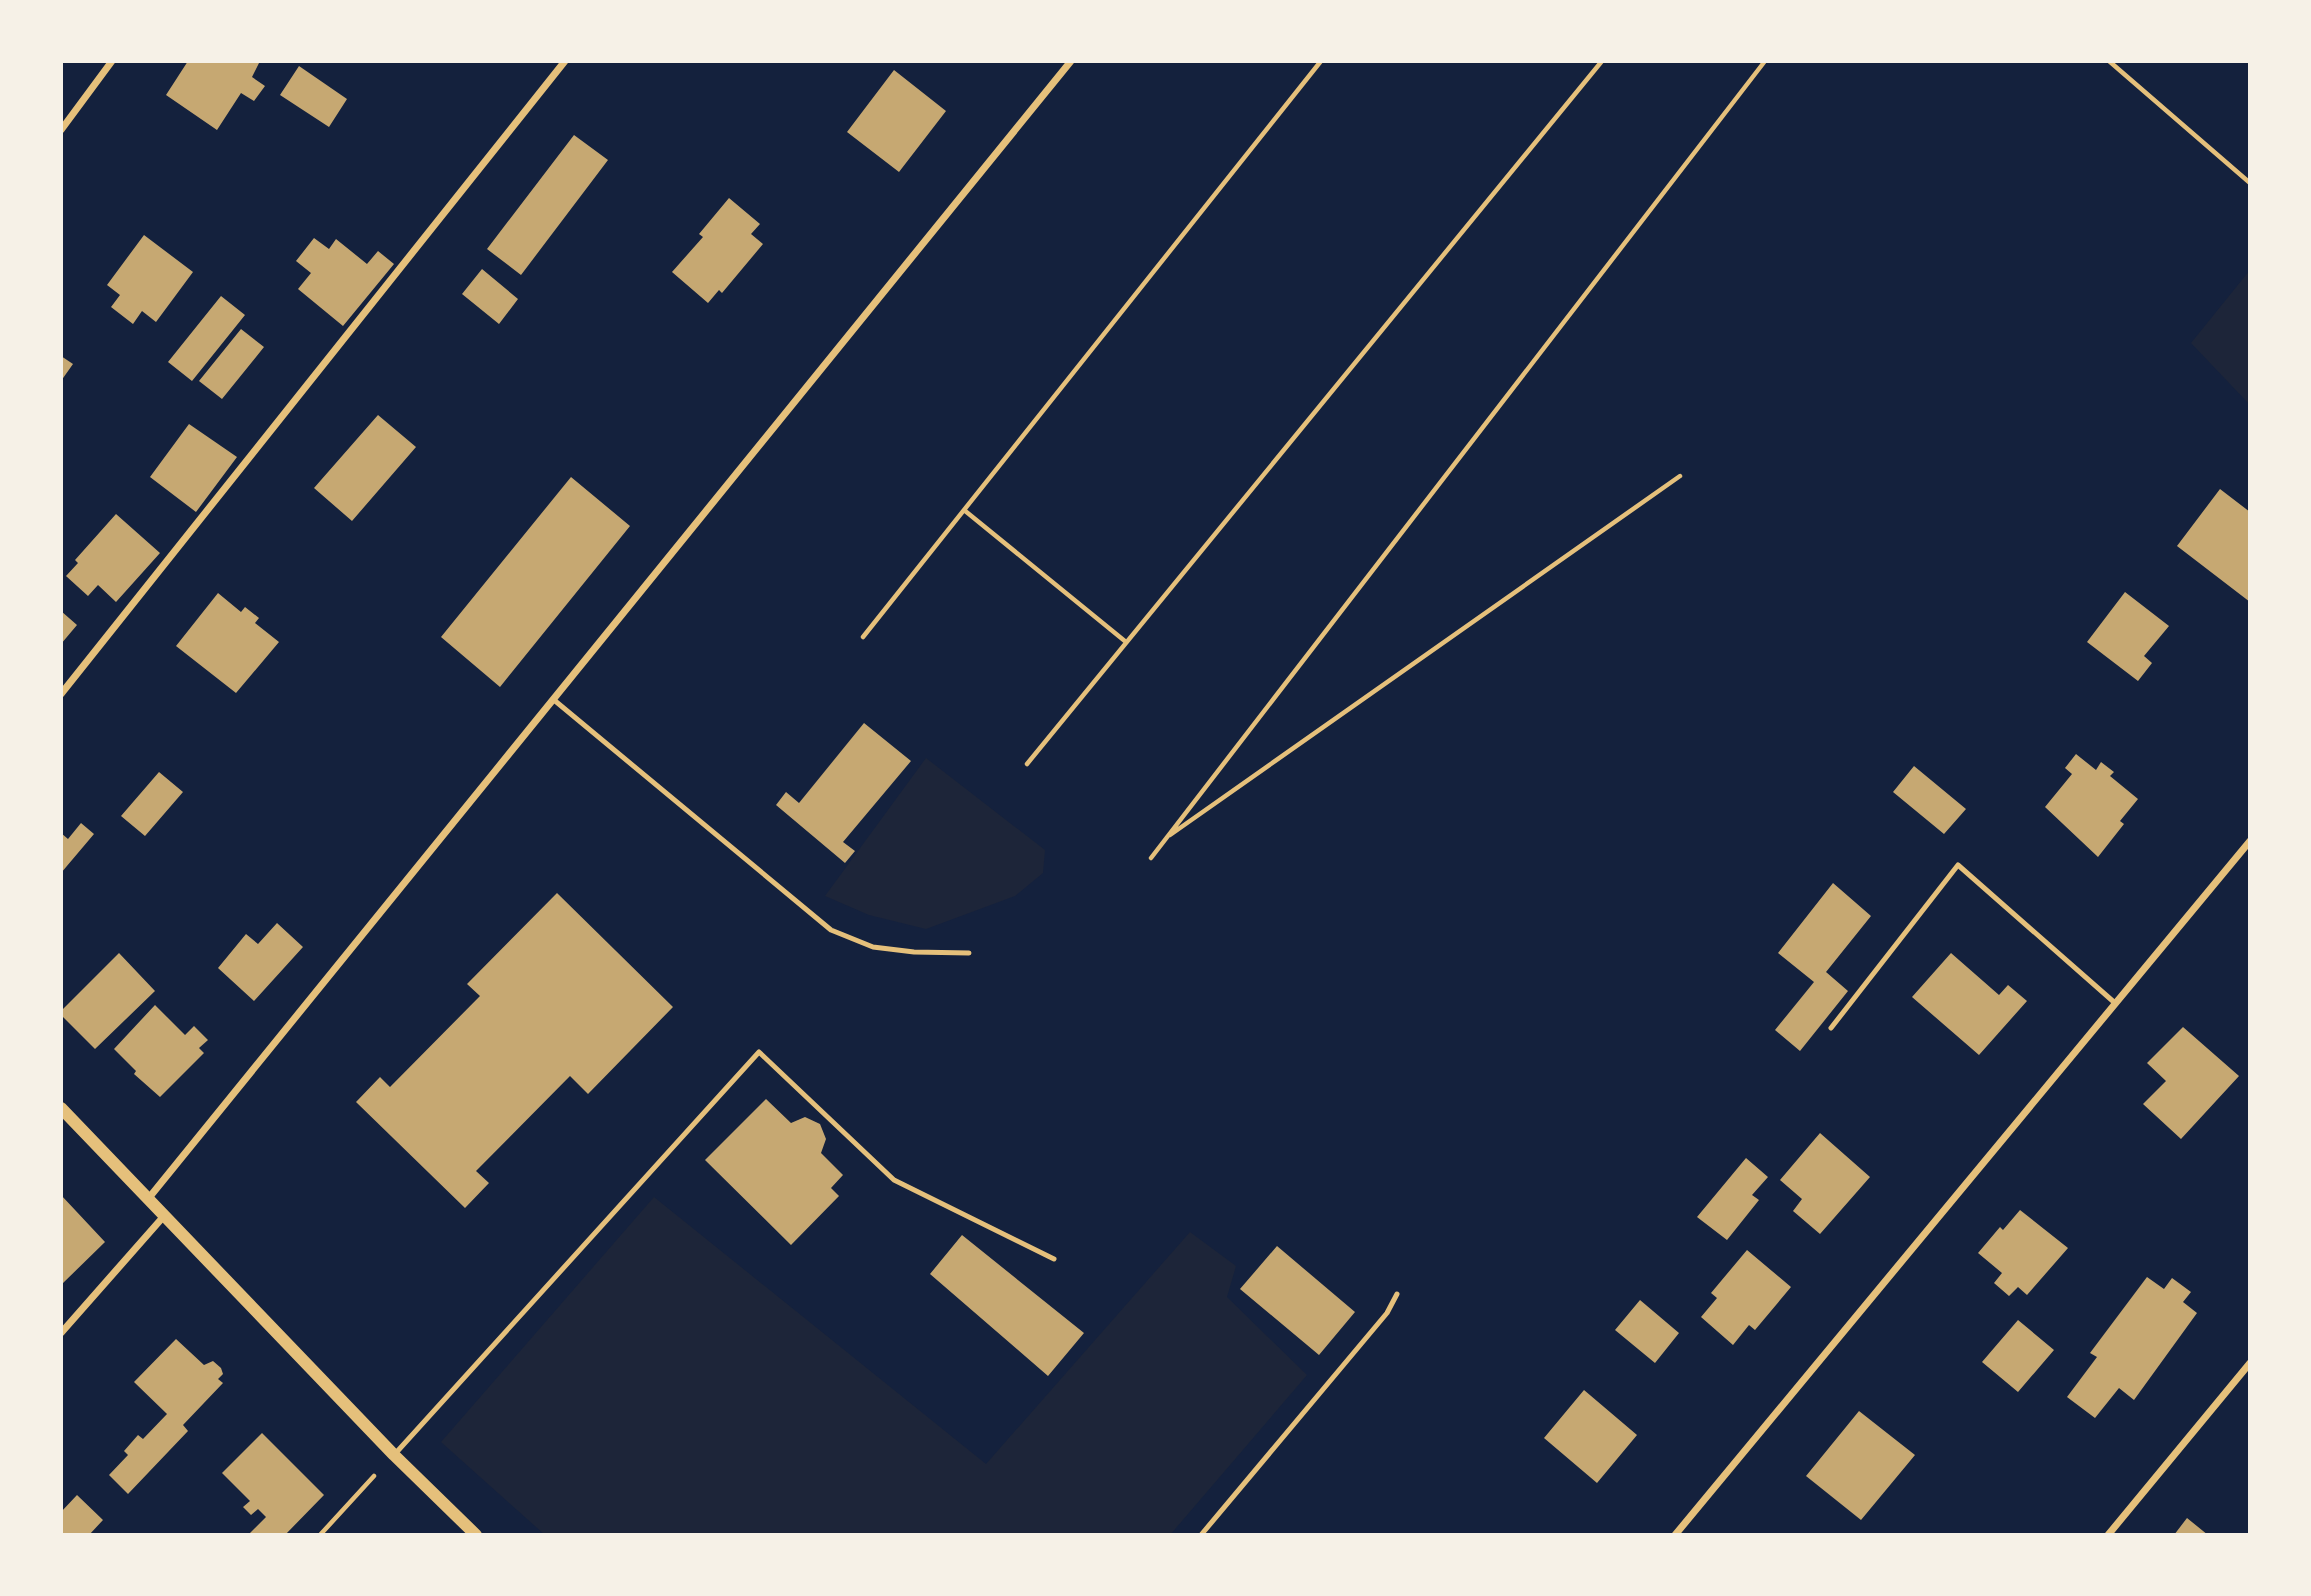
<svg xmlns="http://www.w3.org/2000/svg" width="2311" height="1596" font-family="'Fira Sans',sans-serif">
	<rect width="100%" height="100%" fill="#14213d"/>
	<!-- green -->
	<path fill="#1d2539" d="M2250,270V405L2191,343Z
		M926,758L1045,850L1043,873L1015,896L926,929L869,915L825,896Z
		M654,1197L986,1464L1190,1232L1236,1266L1227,1297L1307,1375L1170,1535H545L441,1442Z"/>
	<!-- building -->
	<path fill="#c6a872" d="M188,61H260L252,77L265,86L254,101L241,93L217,130L166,95Z
		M299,66L347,99L329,127L280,95Z
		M894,70L946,111L899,172L847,132Z
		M574,135L608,160L521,275L487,249Z
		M729,198L760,224L751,234L763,244L722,293L719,290L708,303L672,272L703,237L699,234Z
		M144,235L193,272L156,322L142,311L133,324L111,307L120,295L107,285Z
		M314,238L329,249L336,239L367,264L378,251L394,264L343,326L298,289L311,273L296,261Z
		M482,269L518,299L499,324L462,294Z
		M221,296L245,315L192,381L168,362Z
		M241,329L264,347L222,399L199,381Z
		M61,356L73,364L61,381Z
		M378,415L416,447L352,521L314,488Z
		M189,424L237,457L196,512L150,477Z
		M571,477L630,526L500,687L441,637Z
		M2220,489L2250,512V602L2177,546Z
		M116,514L160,553L116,602L98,585L88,596L66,576L78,563L75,560Z
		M2125,592L2169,626L2144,656L2152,663L2138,681L2087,642Z
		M218,593L241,612L245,607L259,618L255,623L279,642L236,693L176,646Z
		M61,611L77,625L61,644Z
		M864,723L911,761L843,842L855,851L845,863L776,805L786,792L799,803Z
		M2076,754L2096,770L2101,762L2114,772L2110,776L2138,799L2120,821L2124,824L2098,857L2045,807L2072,774L2065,768Z
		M1914,766L1966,809L1944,834L1893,792Z
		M159,772L183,792L145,836L121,816Z
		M81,823L94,834L61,873V833L68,839Z
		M1833,883L1871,916L1826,972L1848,991L1800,1051L1775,1030L1814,982L1778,953Z
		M557,893L673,1007L588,1094L570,1076L476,1171L489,1183L465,1208L356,1102L380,1077L390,1087L480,996L467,984Z
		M277,923L303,947L254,1001L218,968L246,934L258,944Z
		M119,953L155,991L95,1049L61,1015V1011Z
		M1951,953L1999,995L2008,985L2027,1001L1979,1055L1912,997Z
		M155,1005L185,1035L194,1026L208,1040L199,1048L204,1053L160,1097L134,1074L136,1071L114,1049Z
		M2183,1027L2239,1076L2181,1139L2143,1104L2166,1081L2147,1063Z
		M766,1099L791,1123L805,1117L820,1124L826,1139L821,1153L843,1175L831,1188L839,1196L791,1245L705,1160Z
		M1820,1133L1870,1177L1820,1234L1793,1211L1802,1199L1780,1180Z
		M1746,1158L1768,1177L1752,1195L1759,1200L1727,1240L1697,1217Z
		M61,1195L105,1242L61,1285Z
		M2020,1210L2068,1248L2027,1295L2018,1287L2009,1296L1994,1283L2002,1273L1978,1253L2000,1227L2003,1230Z
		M962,1235L1084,1333L1048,1376L930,1274Z
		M1277,1246L1355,1312L1319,1355L1240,1289Z
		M1747,1250L1791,1287L1755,1330L1749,1325L1733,1345L1701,1317L1717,1298L1711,1293Z
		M2147,1277L2164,1289L2172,1278L2191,1292L2183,1302L2197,1313L2134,1400L2119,1388L2095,1418L2067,1397L2097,1357L2090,1353Z
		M1640,1300L1679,1333L1655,1363L1615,1330Z
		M2018,1320L2054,1350L2018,1392L1982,1362Z
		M176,1339L204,1365L213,1361L221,1368L223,1374L218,1379L223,1383L183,1425L188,1431L128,1494L109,1475L128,1455L124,1451L138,1435L143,1439L167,1414L134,1382Z
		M1584,1390L1637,1435L1597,1483L1544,1438Z
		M1859,1411L1915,1455L1861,1520L1806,1476Z
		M262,1433L324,1495L285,1535H248L266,1517L258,1509L251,1515L243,1507L250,1501L222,1473Z
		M77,1495L103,1520L89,1535H61V1512Z
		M2187,1518L2208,1535H2174Z"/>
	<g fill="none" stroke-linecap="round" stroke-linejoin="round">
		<!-- path -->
		<path stroke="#e5c07b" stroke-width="4.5" d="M2109,61L2250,183
			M964,510L1126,642
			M863,637L1321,61
			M1027,764L1602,61
			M1170,835L1680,476
			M1151,858L1765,61
			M320,1535L374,1476"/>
		<!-- service -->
		<path stroke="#e5c07b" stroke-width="5" d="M554,700L831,930L873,947L914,952L969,953
			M1831,1028L1958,865L2115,1003
			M394,1455L759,1052L894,1180L1054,1259
			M1201,1535L1387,1313L1397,1294"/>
		<!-- minor -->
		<path stroke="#e5c07b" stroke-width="7" d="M61,130L112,61
			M61,694L565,61
			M148,1199L1071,61
			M61,1333L164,1216
			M1675,1535L2250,841
			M2108,1535L2250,1363"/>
		<!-- tertiary -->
		<path stroke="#e5c07b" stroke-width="12" d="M61,1108L394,1455L476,1535"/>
	</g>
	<!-- border -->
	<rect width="2311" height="1596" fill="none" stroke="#f6f1e7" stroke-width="126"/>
</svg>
